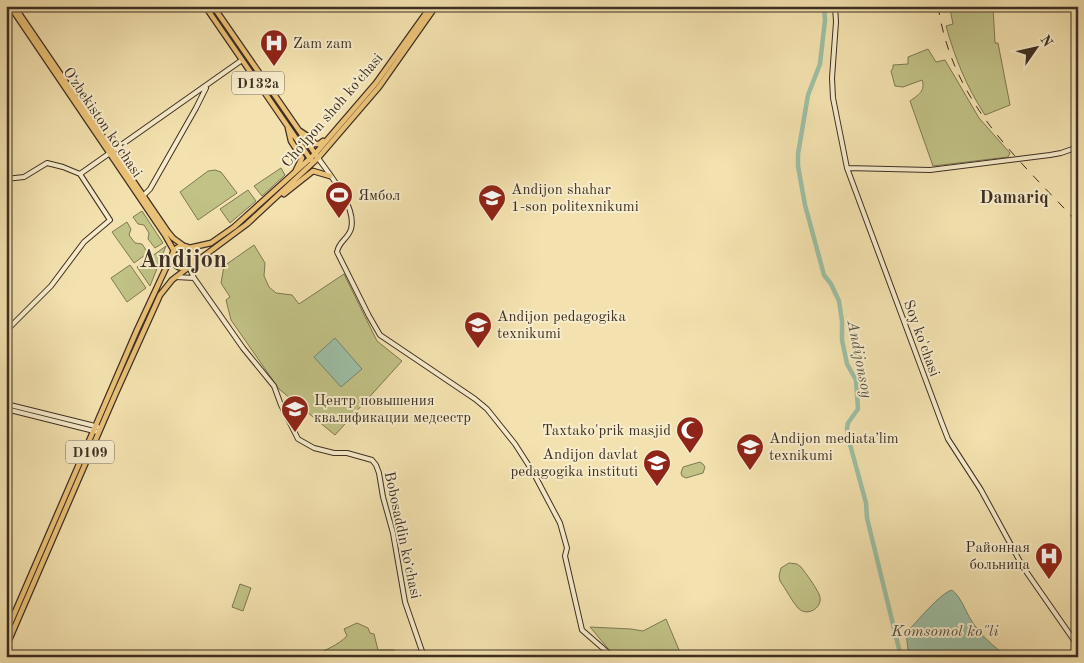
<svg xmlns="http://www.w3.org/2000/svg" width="1084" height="663" font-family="'Old Standard TT',serif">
	<rect width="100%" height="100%" fill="#f3e2af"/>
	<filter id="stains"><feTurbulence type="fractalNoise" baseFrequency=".004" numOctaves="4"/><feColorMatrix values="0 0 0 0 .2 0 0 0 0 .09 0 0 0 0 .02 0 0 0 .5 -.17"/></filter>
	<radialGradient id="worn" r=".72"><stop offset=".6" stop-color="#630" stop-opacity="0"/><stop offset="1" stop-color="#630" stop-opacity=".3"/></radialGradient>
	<!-- green -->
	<path fill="#c1c286" stroke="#7f7854" d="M993,8L995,43H998L1010,105L985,115C966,86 955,58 946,26L953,24L950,9Z
		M928,49L936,62L945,60L979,118L1010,153L1008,157L933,166L910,101C918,95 926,91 922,80L903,87L895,86L891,71L893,68V65L908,64V57Z
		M281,168L285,175L262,196L254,186Z
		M215,170L221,172L237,193L198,220L180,192L208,171Z
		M248,190L256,201L230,223L220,209Z
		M142,211L163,243L155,248L148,239L149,233L144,225L138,224L133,217Z
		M127,222L131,229L129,235L135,243L142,244L148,253L134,263L112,232Z
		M254,245L265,263L264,276L269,287L276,293L292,295L299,304L344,274L377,341L402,361L335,435L279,389L231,320L226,300L230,297L221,283L224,266Z
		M166,246L150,286L137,267Z
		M174 258a9 9 0 1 1 18 0a9 9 0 1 1-18 0Z
		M130,265L146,288L127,302L111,278Z
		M700,462L703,464L705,467L703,473L686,478L682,476L681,473L683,467Z
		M789,563L797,564L801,567C807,575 814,584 819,594C825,607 807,618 798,608C791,600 786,589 780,581L779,576L781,568Z
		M240,584L251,588L243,611L232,607Z
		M666,619L682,657H615L590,627L631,629L643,631Z
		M357,623L368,628L370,633L374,634L378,650H394L400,657H315L314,655C326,650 338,645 347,636L344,629Z"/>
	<!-- water -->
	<path fill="#9dbfa5" stroke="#778571" d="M335,338L362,369L341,387L314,357Z
		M952,590C961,597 965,610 971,620C981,636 993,646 1008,657H909L906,633C916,623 940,593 952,590Z"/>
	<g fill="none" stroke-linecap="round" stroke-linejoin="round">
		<!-- river -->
		<path stroke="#9dbfa5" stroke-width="4.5" d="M824,6L825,20L820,64L808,95L798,154V166L805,205L824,275L831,284L839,301L842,321V340L847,364L856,380L858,409L848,423L847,428L848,437L866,503L867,518L901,657"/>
		<!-- secondary casing -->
		<g stroke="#3d2f23" stroke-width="6">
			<path id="secondary" d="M835,6L836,22L832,78L833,98L847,168L941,421L948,439L981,490L1023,567L1078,646
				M318,158C330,175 357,207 351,229C348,239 339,241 337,252L369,316L380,335L475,399L487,409L515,444L533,472L560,523L567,548L565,556L582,630L613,657
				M847,168L930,170L1050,155L1061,153L1078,147
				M6,179L24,177L47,163L63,167L80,174
				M141,198L150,189L196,108L206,88
				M189,267L194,278L243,348L274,386L281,405L298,439L314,448L334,453H347L372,460L376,465L379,473L383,497L393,533L405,602L424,657
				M176,277L194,278
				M6,331L51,286L84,242L110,220L80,174L242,60
				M6,404L91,425L100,428
				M6,409L98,432"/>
		</g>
		<!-- primary casing -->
		<g stroke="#3d2f23" stroke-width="7">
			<path id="primary" d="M10,6L165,235L174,251
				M14,6L168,232L173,238L184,246
				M205,6L311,160
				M213,6L316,155
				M288,128L291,141L302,158L296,170
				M300,131L309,137L315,144H319L323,141
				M284,194L313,171L330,176
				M172 257a11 11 0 1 1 22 0a11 11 0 1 1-22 0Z
				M189,248L211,243L234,227L315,154L376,83L431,6
				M193,264L247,224L318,158L379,87L436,6
				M6,633L137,330L172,255
				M6,647L115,395L160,295L172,280L189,267"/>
		</g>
		<!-- secondary -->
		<use href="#secondary" stroke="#f7eccb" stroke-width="4"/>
		<!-- primary -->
		<use href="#primary" stroke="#eac178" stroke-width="4.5"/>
		<!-- rail -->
		<path stroke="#3d2f23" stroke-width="1" stroke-dasharray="9 9" stroke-linecap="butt" d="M938,6C953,104 1015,155 1078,223"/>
	</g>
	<!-- icons -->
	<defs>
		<g id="hospital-pin" transform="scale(1.4375)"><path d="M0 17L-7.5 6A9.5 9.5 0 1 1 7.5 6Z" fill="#8f2418" stroke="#f7eccb"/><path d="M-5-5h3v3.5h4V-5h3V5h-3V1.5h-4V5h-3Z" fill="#fff"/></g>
		<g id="stadium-pin" transform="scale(1.4375)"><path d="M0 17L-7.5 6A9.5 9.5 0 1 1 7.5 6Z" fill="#8f2418" stroke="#f7eccb"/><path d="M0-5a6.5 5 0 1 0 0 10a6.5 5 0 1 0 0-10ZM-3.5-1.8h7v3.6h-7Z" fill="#fff"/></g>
		<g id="university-pin" transform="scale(1.4375)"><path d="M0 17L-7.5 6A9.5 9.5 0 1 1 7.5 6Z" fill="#8f2418" stroke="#f7eccb"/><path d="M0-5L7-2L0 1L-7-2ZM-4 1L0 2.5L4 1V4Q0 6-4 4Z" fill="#fff"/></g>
		<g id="mosque-pin" transform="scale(1.4375)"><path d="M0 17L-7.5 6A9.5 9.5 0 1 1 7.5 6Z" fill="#8f2418" stroke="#f7eccb"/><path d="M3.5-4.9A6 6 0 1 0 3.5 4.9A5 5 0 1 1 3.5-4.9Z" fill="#fff"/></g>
	</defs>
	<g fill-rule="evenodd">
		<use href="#hospital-pin" x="274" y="43"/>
		<use href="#stadium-pin" x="339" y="195"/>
		<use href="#university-pin" x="492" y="198"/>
		<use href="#university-pin" x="478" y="325"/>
		<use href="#university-pin" x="295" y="409"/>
		<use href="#mosque-pin" x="690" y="430"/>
		<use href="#university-pin" x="750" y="447"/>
		<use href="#university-pin" x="657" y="463"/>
		<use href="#hospital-pin" x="1049" y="556"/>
	</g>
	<g text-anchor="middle" stroke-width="4" stroke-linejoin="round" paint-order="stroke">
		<!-- shield labels -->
		<g fill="#f7eccb" stroke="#756855" stroke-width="1">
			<rect x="232" y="71.5" width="52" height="23" rx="4"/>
			<rect x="66" y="440.5" width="48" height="23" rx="4"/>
		</g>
		<g font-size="14" font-weight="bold" fill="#3d2f23">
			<text x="258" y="88">D132a</text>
			<text x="90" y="457">D109</text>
		</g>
		<!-- poi labels -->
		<g font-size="15" fill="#3d2f23" stroke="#f7eccb" text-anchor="start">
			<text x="293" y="48">Zam zam</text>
			<text x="511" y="194">Andijon shahar<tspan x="511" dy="17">1-son politexnikumi</tspan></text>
			<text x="358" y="200">Ямбол</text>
			<text x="497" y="321">Andijon pedagogika<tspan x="497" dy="17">texnikumi</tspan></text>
			<text x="314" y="405">Центр повышения<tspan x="314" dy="17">квалификации медсестр</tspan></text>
			<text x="671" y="435" text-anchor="end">Taxtako'prik masjid</text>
			<text x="769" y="443">Andijon mediataʼlim<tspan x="769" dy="17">texnikumi</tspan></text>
			<text x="638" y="459" text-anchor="end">Andijon davlat<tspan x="638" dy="17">pedagogika instituti</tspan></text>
			<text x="1030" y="552" text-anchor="end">Районная<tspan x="1030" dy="17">больница</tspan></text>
		</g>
		<!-- street labels -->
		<g font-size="15" fill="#3d2f23" stroke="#f7eccb">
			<text transform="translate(332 110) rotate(-49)" y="5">Choʻlpon shoh koʻchasi</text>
			<text transform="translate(103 122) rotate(56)" y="5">Oʻzbekiston koʻchasi</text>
			<text transform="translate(922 338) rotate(70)" y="5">Soy ko'chasi</text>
			<text transform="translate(403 535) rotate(78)" y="5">Bobosaddin koʻchasi</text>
		</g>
		<!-- water labels -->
		<g font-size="16" font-style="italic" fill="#555344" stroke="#f7eccb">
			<text transform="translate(861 359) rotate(79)" y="6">Andijonsoy</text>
			<text x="945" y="636">Komsomol ko"li</text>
		</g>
		<!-- quarter labels -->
		<g font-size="18" font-weight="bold" fill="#3d2f23" stroke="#f7eccb">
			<text x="1014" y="203">Damariq</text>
		</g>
		<!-- town labels -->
		<g font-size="25" font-weight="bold" fill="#3d2f23" stroke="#f7eccb">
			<text x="183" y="267">Andijon</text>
		</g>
	</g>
	<!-- margin -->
	<rect width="1084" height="663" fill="none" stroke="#f3e2af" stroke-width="25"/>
	<rect x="8" y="8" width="1069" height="648" fill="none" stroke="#3d2f23" stroke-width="2.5"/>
	<rect x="12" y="12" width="1059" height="638" fill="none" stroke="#3d2f23"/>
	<!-- north arrow -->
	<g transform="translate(1036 48) rotate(56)" stroke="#f7eccb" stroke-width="4" paint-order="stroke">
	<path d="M0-4L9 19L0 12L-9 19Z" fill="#3d2f23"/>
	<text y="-8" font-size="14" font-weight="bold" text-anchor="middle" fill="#3d2f23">N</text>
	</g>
	<rect width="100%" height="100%" filter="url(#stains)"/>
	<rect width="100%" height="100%" fill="url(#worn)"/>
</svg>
